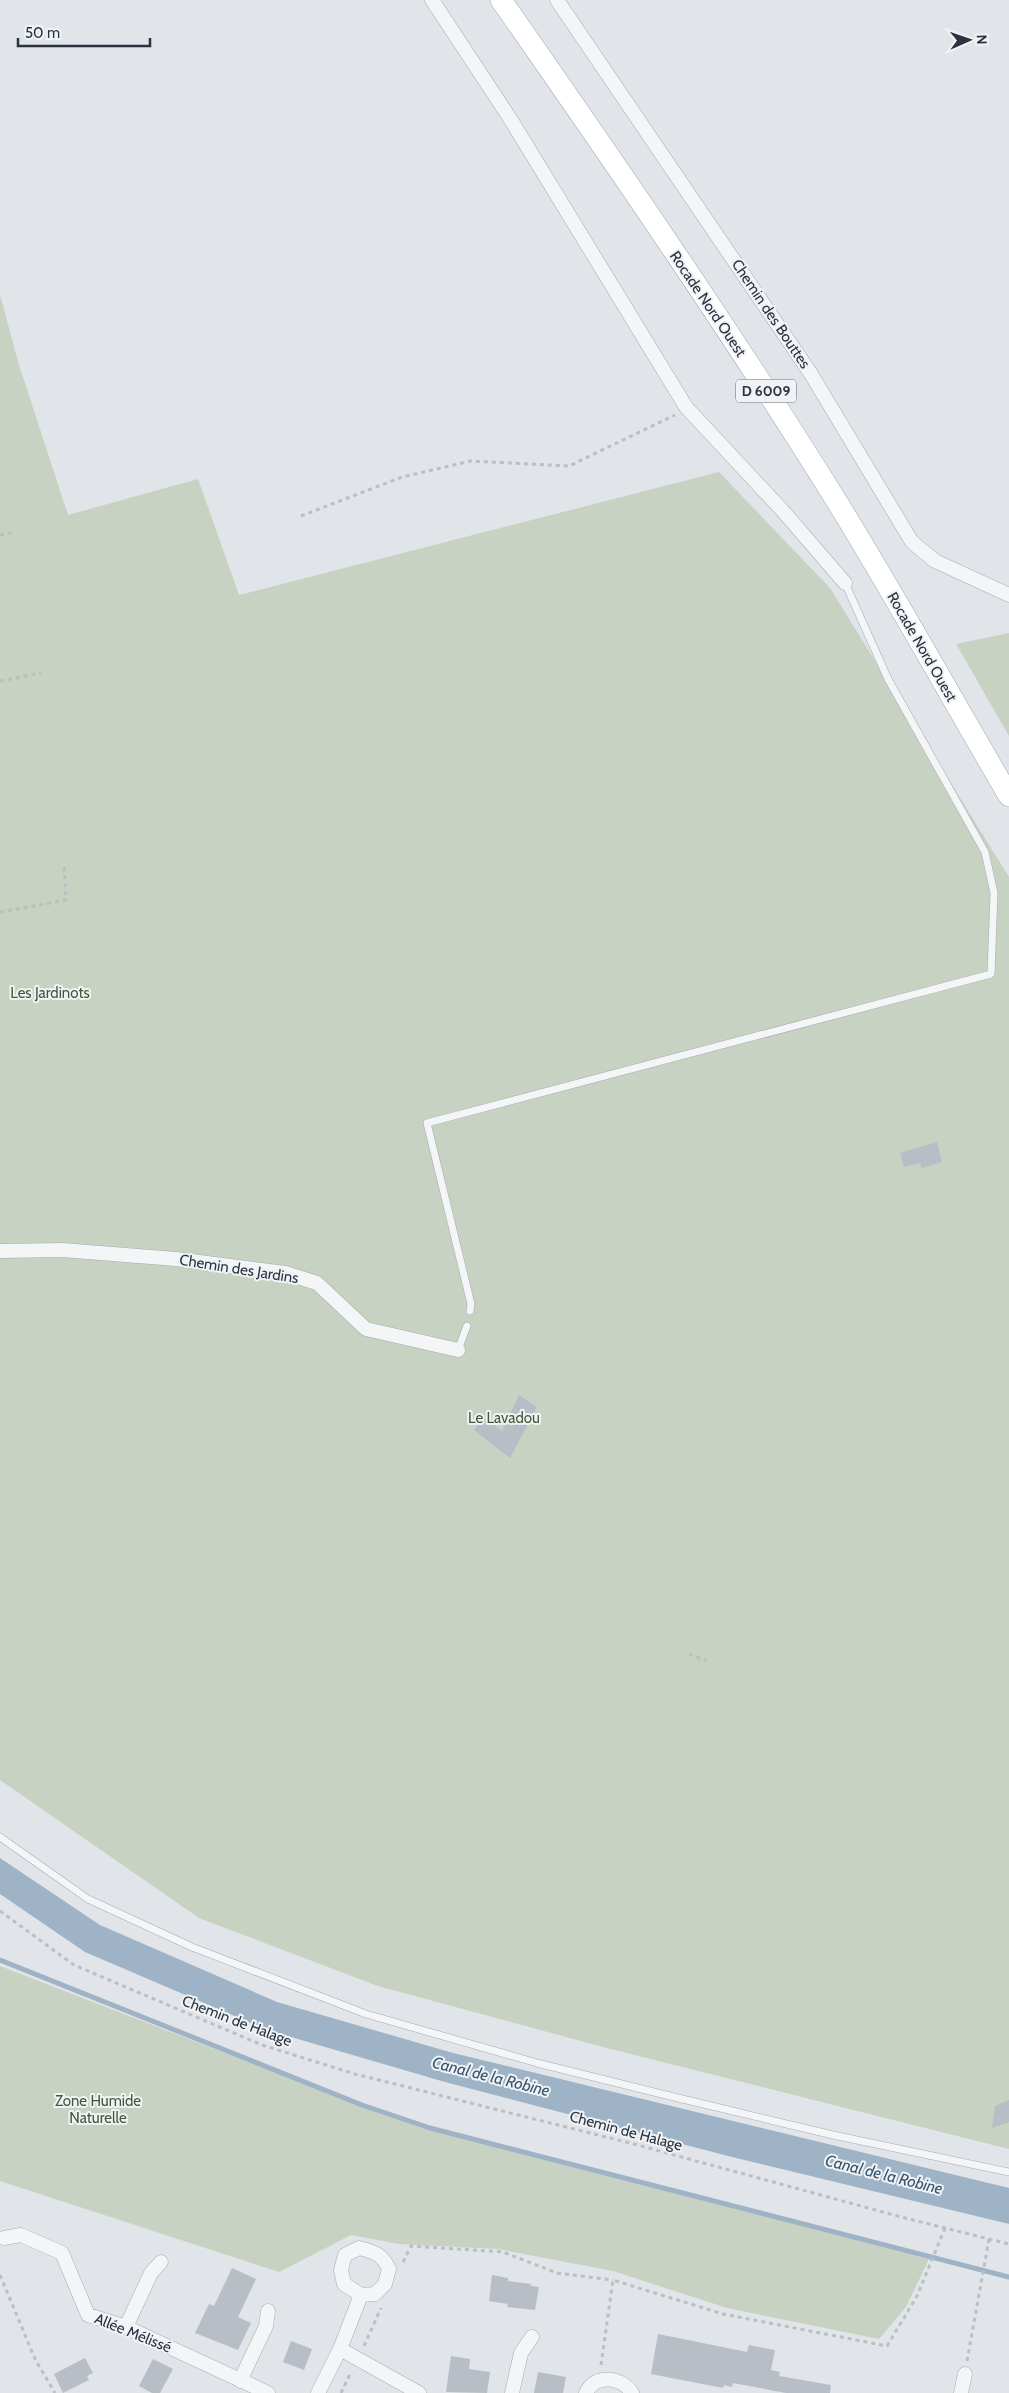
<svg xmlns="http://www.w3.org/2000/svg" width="1009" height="2393" font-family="Cabin,sans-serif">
	<rect width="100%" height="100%" fill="#e1e4e8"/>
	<!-- green -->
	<path fill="#c7d2c2" d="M0,295L19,365L68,515L198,479L239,595L719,472L830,588L1009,877V2149L603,2047L378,1986L199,1918L0,1780Z
		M1009,633V736L956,644Z
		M0,1966L385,2115L430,2130L929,2259L906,2307L879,2339L727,2308L613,2271L498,2249L399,2244L351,2235L279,2272L0,2181Z"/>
	<!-- water -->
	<path fill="#9eb4c6" d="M0,1858L100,1925L277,2002L453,2053L1009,2188V2224L728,2156L445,2082L267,2030L85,1952L0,1894Z"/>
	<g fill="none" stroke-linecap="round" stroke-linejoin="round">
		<!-- stream -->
		<path stroke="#9eb4c6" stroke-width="5" d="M0,1960L362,2105L430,2128L1009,2277"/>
	</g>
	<!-- building -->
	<path fill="#b8bec5" d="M937,1142L942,1162L922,1168L920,1163L904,1167L900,1153Z
		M519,1395L537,1407L510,1458L474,1430L484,1417L502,1431Z
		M1009,2100V2122L992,2128L995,2106Z
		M232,2268L256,2279L238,2317L251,2323L238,2350L195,2333L209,2304L214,2306Z
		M492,2275L508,2278V2281L531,2284V2286L539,2287L535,2310L507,2307L508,2304L489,2301Z
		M658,2334L747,2352L749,2345L775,2350L771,2370L780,2372L779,2376L831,2385L830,2393H786L733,2383L732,2387L724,2385L723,2388L651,2374Z
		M291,2341L312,2349L304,2370L283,2362Z
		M451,2356L470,2359L469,2369L490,2372L487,2393L446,2392Z
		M85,2358L93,2373L87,2376L89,2380L63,2393L54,2374Z
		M153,2359L173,2369L160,2393H152L139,2386Z
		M538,2372L566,2377L563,2393H534Z"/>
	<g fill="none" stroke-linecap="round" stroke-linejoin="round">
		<!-- lane casing -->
		<g stroke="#a6abb2" stroke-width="8">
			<path id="lane" d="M470,1311L471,1304L427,1123L991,974L994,893L985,852L888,679L845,583
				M458,1350L467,1326
				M0,1837L88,1899L192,1947L366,2014L537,2063L674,2097L833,2135L1009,2172"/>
		</g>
		<!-- street casing -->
		<g stroke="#a6abb2" stroke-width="15">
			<path id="street" d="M432,0L511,120L686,407L782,510L845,583
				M557,0L811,374L912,542L935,561L1009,595
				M0,1251L62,1250L176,1259L285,1273L317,1283L366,1329L458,1350
				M4,2238L21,2235L62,2253L88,2315L126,2327L268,2393
				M359,2248C375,2252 382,2254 389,2269L385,2284L375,2294L361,2295L344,2284L341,2270L345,2255Z
				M126,2327L151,2273L161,2262
				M340,2349L419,2393
				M240,2381L266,2326L268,2311
				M318,2393L340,2349L361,2295
				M512,2393L521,2353L532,2337
				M586,2393C595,2373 622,2377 632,2393
				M961,2393L965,2374"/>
		</g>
		<!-- primary casing -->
		<g stroke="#a1a9b3" stroke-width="22">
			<path id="primary" d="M501,0C617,166 732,333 839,505C898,601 952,699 1009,796"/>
		</g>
		<!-- path -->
		<path stroke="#bbbfc3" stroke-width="3" stroke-dasharray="4 4" stroke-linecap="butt" d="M301,516L402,477L471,461L569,466L675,415
			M0,535L15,532
			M0,681L41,673
			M0,912L66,900L64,867
			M689,1654L707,1661
			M0,1911L74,1965L262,2045L355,2074L634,2144L905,2218L1009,2244
			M403,2262L411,2246L503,2252L557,2273L613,2280
			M0,2275L35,2359L55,2393
			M364,2346L381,2308
			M967,2361L989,2239
			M601,2365L613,2280L723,2314L887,2346L917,2296L945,2228
			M341,2393L351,2372"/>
		<!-- lane -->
		<use href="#lane" stroke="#f3f5f7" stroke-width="7"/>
		<!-- street -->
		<use href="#street" stroke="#f3f5f7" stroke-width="14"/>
		<!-- primary -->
		<use href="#primary" stroke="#fff" stroke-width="21"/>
	</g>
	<g text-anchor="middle" stroke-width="4" stroke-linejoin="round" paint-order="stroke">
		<!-- shield labels -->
		<rect fill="#f0f3f6" stroke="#656d76" stroke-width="1" x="736" y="379.5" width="60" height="23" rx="4"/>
		<g font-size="14" font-weight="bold" fill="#2a333f">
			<text x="766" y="396">D 6009</text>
		</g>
		<!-- street labels -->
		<g font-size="15" fill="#2a333f" stroke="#f0f3f6">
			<text transform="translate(708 304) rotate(56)" y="5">Rocade Nord Ouest</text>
			<text transform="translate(771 314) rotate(56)" y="5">Chemin des Bouttes</text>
			<text transform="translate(922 647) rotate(60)" y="5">Rocade Nord Ouest</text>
			<text transform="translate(239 1269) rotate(9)" y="5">Chemin des Jardins</text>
			<text transform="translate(237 2021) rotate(21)" y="5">Chemin de Halage</text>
			<text transform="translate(626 2131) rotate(15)" y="5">Chemin de Halage</text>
			<text transform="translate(133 2333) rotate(22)" y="5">Allée Mélissé</text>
		</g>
		<!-- park labels -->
		<g font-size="15" fill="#415939" stroke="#f0f3f6">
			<text x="50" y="998">Les Jardinots</text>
			<text x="504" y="1423">Le Lavadou</text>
			<text x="98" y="2106">Zone Humide<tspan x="98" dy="17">Naturelle</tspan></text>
		</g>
		<!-- water labels -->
		<g font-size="16" font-style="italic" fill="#38546f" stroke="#f0f3f6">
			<text transform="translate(491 2076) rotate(14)" y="6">Canal de la Robine</text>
			<text transform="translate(884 2174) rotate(14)" y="6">Canal de la Robine</text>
		</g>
	</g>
	<!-- north arrow -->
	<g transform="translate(969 40) rotate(88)" stroke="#f0f3f6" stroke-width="4" paint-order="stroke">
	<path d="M0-4L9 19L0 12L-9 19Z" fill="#2a333f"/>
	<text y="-8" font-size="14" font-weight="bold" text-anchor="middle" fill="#2a333f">N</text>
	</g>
	<!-- scale -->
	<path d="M18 38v8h132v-8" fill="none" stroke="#2a333f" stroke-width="2.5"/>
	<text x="25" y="38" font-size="15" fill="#2a333f" stroke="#f0f3f6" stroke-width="4" paint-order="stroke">50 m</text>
</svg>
